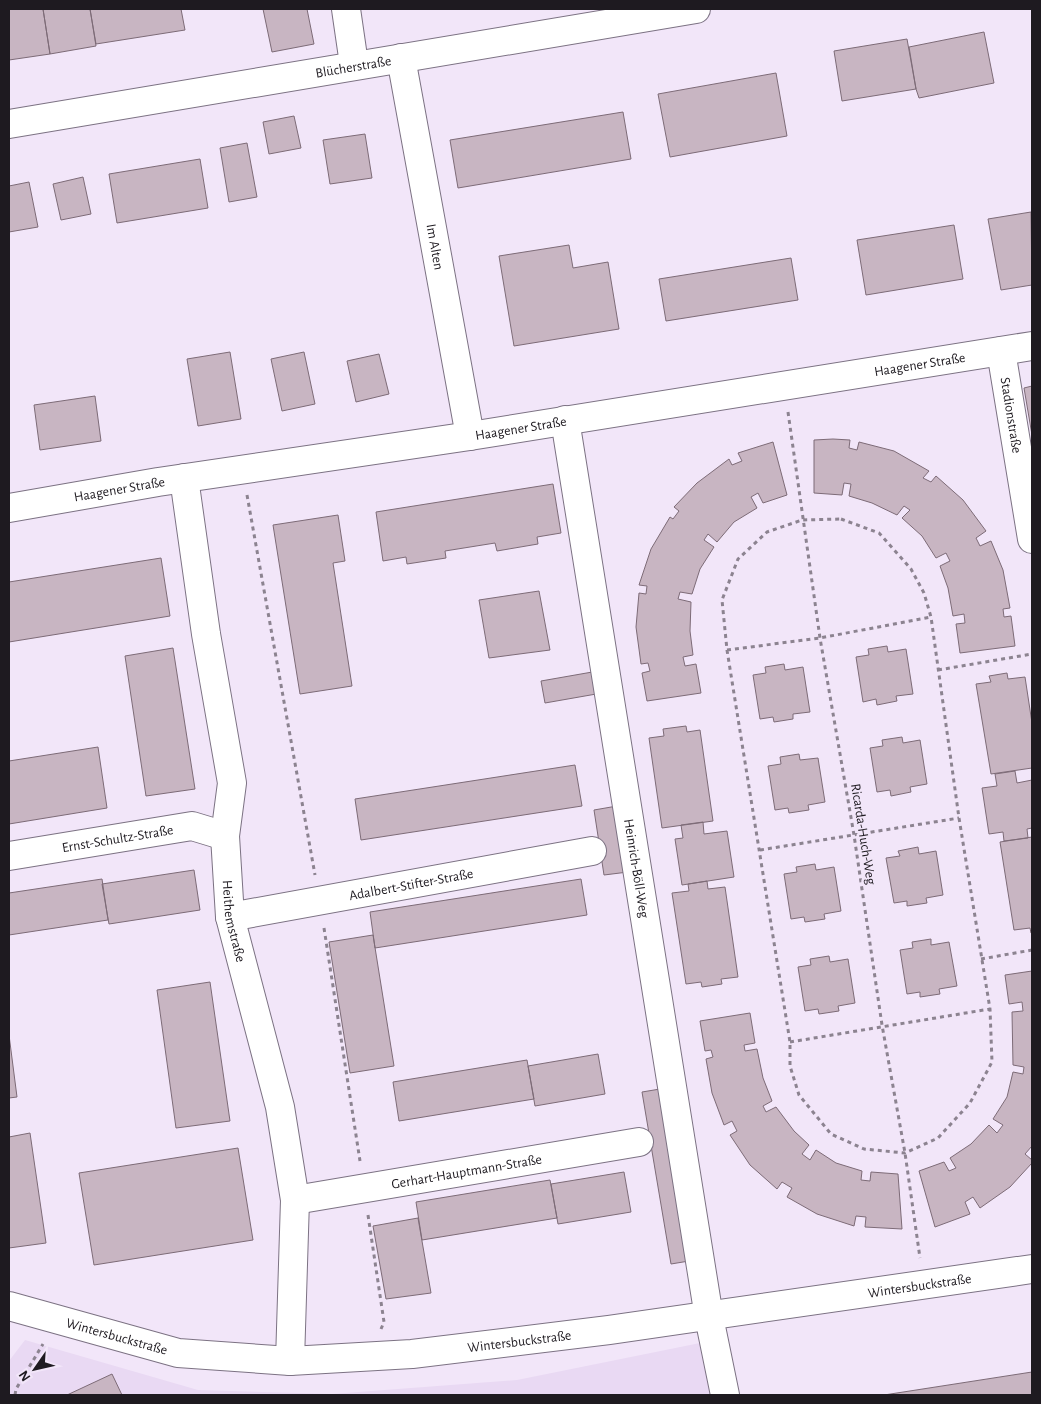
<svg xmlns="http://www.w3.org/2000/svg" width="1041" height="1404" font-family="'Alegreya Sans',sans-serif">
	<rect width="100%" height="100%" fill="#f2e6f9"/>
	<!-- built -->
	<path fill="#e9d9f3" d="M25,1340L198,1390L332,1394L517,1380L705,1342L716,1395H9V1361Z"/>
	<!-- building -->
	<path fill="#c8b5c2" stroke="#7d6b77" d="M9,9H43L50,54L9,60Z
		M43,9H90L96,46L50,54Z
		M90,9H181L185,30L96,44Z
		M263,9H307L314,44L272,52Z
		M984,32L994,83L919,98L916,89L909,47Z
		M907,39L916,89L842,101L834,51Z
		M776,73L787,136L670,157L658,94Z
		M623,112L631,159L458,188L450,140Z
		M294,116L301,148L269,154L263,122Z
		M365,134L372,178L330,184L323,140Z
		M247,143L257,197L229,202L220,148Z
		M200,159L208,208L117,223L109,174Z
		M83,177L91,214L61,220L53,184Z
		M29,182L38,227L9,232V186Z
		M1031,212L1032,285L1001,290L988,219Z
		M954,225L963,279L866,295L857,240Z
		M569,245L573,268L608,262L619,329L514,346L499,256Z
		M791,258L798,300L666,321L659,279Z
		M230,352L241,419L198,426L187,359Z
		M304,352L315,404L282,411L271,359Z
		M379,354L389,394L356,402L347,361Z
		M1032,386V435L1024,388Z
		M95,396L101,441L40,450L34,405Z
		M833,439L850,440L849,448L857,450L859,442L894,451L929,471L923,478L931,482L936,476L963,500L986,531L976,538L980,546L991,541L1003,570L1010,608L1003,609L1004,617L1011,616L1015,646L960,653L956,624L965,623L964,614L953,616L948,588L940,566L950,561L946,553L936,558L922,536L902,518L910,510L904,506L897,515L872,503L849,496L851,484L844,483L842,495L814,493V440Z
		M773,442L787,495L763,503L758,493L751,497L757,508L734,522L717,542L708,534L704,540L714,547L700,569L692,594L680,592L678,599L691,602L690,631L693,655L683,657L685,666L696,664L701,693L647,701L642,673L650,671L648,663L641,664L636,627L639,593L646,594L647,586L639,585L651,549L670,517L673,519L679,511L674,507L697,483L729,459L732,465L742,461L738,453Z
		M553,484L561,533L537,537L538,544L497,551L495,543L445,551L446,558L407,564L406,557L383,561L376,512Z
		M338,515L345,561L333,563L352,686L300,694L273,525Z
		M161,558L170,616L9,642V582Z
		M539,591L550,650L489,658L479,600Z
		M887,646L888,652L906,649L913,694L896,696L897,701L877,705L876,699L863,702L856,657L869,655L868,649Z
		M173,648L195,789L146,796L125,656Z
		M784,664L785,670L803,667L810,712L793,714V719L774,722L773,717L760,719L753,675L766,673L765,667Z
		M598,671L602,693L545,703L541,681Z
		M1007,673L1008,679L1025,677L1032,723V768L991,774L976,684L991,682L989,676Z
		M686,726L687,732L700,730L713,821L662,828L649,738L664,736L663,729Z
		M902,737L903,743L920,740L927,784L910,787L911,792L891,796L890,790L877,792L870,748L883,746L882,740Z
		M98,747L107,808L9,824V761Z
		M799,754L800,760L818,758L825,802L808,805L809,810L789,813L788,808L775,810L768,766L781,764L780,757Z
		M575,765L582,806L361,840L355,799Z
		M1015,771L1017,783L1032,780V828L1027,829L1028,838L1004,841L1003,832L989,834L982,788L997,786L995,774Z
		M617,806L628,872L604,875L594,810Z
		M703,822L704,834L727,831L734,877L682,885L675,839L683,838L681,825Z
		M1032,837V933H1031L1030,928L1014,930L1000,842Z
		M918,847L919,854L936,851L943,895L926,898L927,903L907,906V901L894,903L886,858L900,856L898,851Z
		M815,864L816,870L834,867L841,911L824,914L825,919L805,922L804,917L791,919L784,874L797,872L796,867Z
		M194,870L200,910L109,924L102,884Z
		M102,879L108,920L9,935V893Z
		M581,879L587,915L375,948L370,912Z
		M707,881L708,889L725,887L738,977L721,979L722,984L702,987L701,982L686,984L672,893L689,891L688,884Z
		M373,935L394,1066L350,1073L329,942Z
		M931,939V945L949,942L957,986L939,989L940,994L920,997V992L907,994L900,950L913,948L912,942Z
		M829,956L830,962L848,959L855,1003L838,1006L839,1011L819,1014L818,1009L805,1011L798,967L811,965L810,959Z
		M1032,971V1146L1025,1154L1032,1160V1163L1010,1187L980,1208L973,1197L965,1202L970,1214L935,1227L919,1171L944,1162L949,1171L956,1168L950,1158L971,1144L989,1125L997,1133L1003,1125L993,1119L1007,1097L1013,1072L1023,1074L1024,1067L1013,1065L1012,1012L1023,1011L1022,1002L1009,1004L1005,975Z
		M210,982L230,1121L176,1128L157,990Z
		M750,1013L755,1043L744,1045L745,1051L757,1049L763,1078L772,1101L763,1106L766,1112L776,1107L794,1131L809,1145L802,1154L810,1160L816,1150L836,1163L862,1171L861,1180L870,1181L871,1172L898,1174L902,1229L865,1227L866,1217L856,1216L854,1226L817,1214L787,1197L792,1188L782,1182L777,1189L750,1165L730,1135L737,1131L732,1121L724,1125L712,1093L706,1059L713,1057L711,1050L705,1051L700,1021Z
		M9,1035L17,1097L9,1098Z
		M598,1054L605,1094L535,1106L528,1066Z
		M527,1060L534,1099L399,1121L393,1082Z
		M666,1088L695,1260L671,1264L642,1092Z
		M30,1133L46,1243L9,1248V1137Z
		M238,1148L253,1240L94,1265L79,1173Z
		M624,1172L631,1212L558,1224L551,1184Z
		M550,1180L557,1218L422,1240L416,1202Z
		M418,1218L431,1293L386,1299L373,1226Z
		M1032,1372V1395H884Z
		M112,1374L122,1395H67Z"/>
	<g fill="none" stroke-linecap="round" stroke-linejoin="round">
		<!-- minor casing -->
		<g stroke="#7c7283" stroke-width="30">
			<g id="minor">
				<path d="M346,9L354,64"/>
				<path id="s1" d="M401,58L470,436"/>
				<path id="s2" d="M9,124L696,9"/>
				<path id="s3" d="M1001,351L1032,539"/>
				<path id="s4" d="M565,420L709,1317L725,1395"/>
				<path id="s5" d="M184,478L206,634L232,783L225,836L230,917L280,1107L295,1200L290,1361"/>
				<path id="s6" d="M9,508L158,482L470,436L1032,346"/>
				<path id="s7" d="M9,856L192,826L225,836"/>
				<path id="s8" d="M230,917L592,851"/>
				<path id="s9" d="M295,1200L639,1142"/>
				<path id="s10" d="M9,1306L178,1353L290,1361L412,1354L609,1330L1032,1269"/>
			</g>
		</g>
		<!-- path -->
		<path stroke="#8c8390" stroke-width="3" stroke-dasharray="4 4" stroke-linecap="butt" d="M788,412L820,638L854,835L882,1025L905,1153L920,1258
			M247,495L315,875
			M841,519L879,533L911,569L924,593L931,617L959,818L990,1009L992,1062L970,1103L938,1138L905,1153L864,1149L831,1134L799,1095L790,1066V1042L727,650L722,600L738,559L767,532L802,520Z
			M727,650L820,638L931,617
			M938,670L1032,654
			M760,850L959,818
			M324,928L360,1161
			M981,959L1032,950
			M790,1042L990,1009
			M368,1215L384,1322L381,1329
			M15,1395L16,1389L43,1344"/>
		<!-- minor -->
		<use href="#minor" stroke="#fff" stroke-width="28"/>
	</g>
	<g text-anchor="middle" stroke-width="5" stroke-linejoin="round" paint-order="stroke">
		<!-- street labels -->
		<g font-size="14" fill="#1e1a20" stroke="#f2e6f9">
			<text dy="5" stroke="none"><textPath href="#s2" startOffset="349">Blücherstraße</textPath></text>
			<text dy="5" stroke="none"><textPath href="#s1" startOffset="192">Im Alten</textPath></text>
			<text dy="5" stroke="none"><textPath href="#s6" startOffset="922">Haagener Straße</textPath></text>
			<text dy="5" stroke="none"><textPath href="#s3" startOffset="65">Stadionstraße</textPath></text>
			<text dy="5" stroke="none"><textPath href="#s6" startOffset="518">Haagener Straße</textPath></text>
			<text dy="5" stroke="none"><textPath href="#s6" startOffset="112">Haagener Straße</textPath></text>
			<text transform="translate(864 834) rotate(81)" y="5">Ricarda-Huch-Weg</text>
			<text dy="5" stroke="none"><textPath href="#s7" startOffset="110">Ernst-Schultz-Straße</textPath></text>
			<text dy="5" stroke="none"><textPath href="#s4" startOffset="454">Heinrich-Böll-Weg</textPath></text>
			<text dy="5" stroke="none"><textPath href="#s8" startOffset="184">Adalbert-Stifter-Straße</textPath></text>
			<text dy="5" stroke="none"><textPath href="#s5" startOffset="448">Heithemstraße</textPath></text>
			<text dy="5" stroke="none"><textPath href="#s9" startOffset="174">Gerhart-Hauptmann-Straße</textPath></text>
			<text dy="5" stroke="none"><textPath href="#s10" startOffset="922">Wintersbuckstraße</textPath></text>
			<text dy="5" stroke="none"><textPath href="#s10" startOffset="112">Wintersbuckstraße</textPath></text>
			<text dy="5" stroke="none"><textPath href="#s10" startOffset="518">Wintersbuckstraße</textPath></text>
		</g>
	</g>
	<!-- border -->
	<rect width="1041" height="1404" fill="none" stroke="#1e1a20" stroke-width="20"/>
	<!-- north arrow -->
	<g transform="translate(35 1369) rotate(236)" stroke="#f2e6f9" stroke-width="4" paint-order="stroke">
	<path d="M0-4L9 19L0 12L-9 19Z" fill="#1e1a20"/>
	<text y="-8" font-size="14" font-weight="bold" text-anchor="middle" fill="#1e1a20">N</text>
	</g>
</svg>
